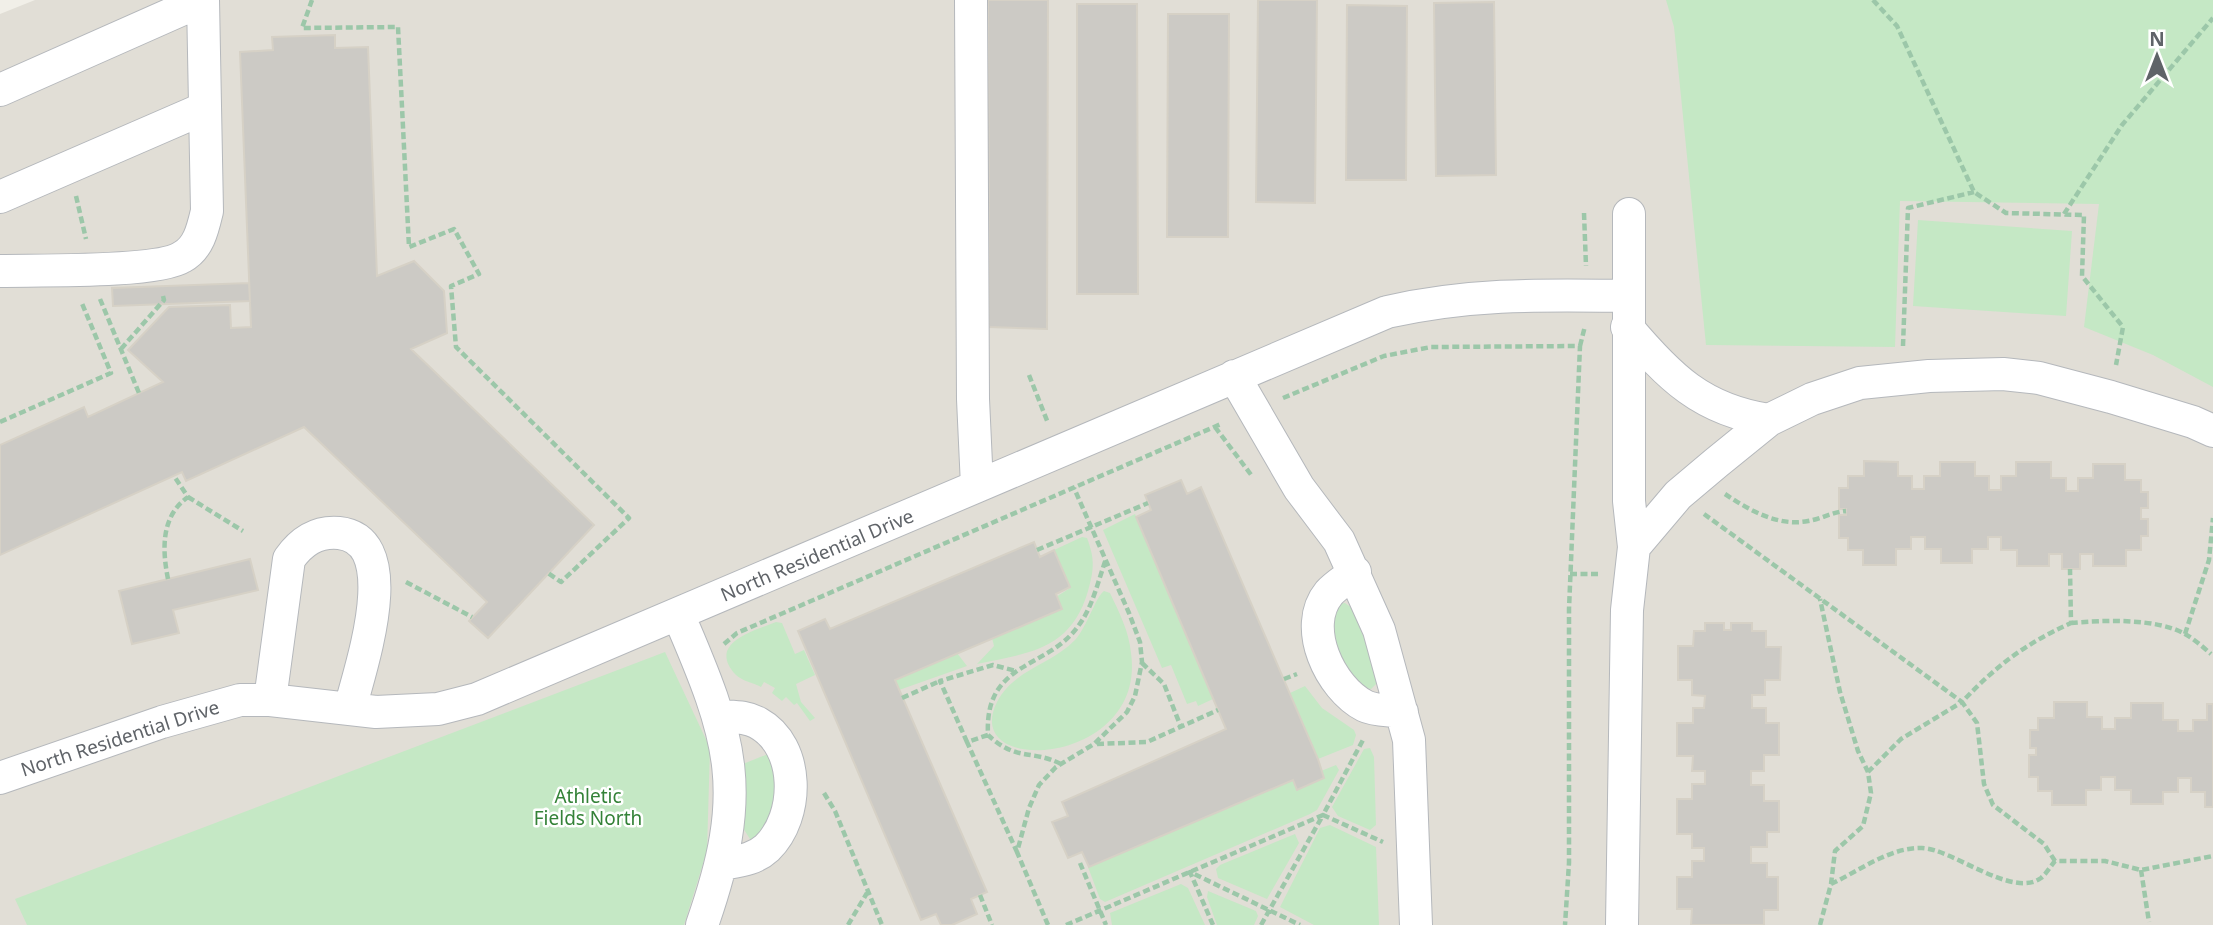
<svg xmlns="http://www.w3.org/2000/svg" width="2213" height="925" font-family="'Noto Sans',sans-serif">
	<rect width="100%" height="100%" fill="#f1efe8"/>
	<!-- education -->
	<path fill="#e1ded6" d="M35,0H2213V925H0V14Z"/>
	<!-- green -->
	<path fill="#c5e8c5" d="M1666,0H2213V387L2153,355L2084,327L2099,204L1900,201L1895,347L1706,345L1674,27Z
		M1918,220L2072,231L2066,316L1913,306Z
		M1135,514L1213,699L1198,706L1196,701L1187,704L1171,665L1162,668L1103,530Z
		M1082,537L1087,538C1095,559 1094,570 1088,591C1071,650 1029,653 977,664L994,646L992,638L1070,588L1054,550Z
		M1104,591L1110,593C1119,612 1129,631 1131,653C1147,766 959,778 997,702C1014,669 1051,665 1075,640C1087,627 1095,598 1104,591Z
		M1345,603L1352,608L1376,668L1377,683L1371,689L1356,686L1329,635L1337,604Z
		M776,622L782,623L795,654L804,650L815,675L796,684L801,702L815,718L810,721L797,703L794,705L786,697L782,701L772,693L775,688L764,682L761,687C754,683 742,681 736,675C706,643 754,631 776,622Z
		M665,652L710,748L707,851L684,925H27L15,899Z
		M957,653L967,666L899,690L895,680Z
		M1305,686L1322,708L1354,730L1356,735L1353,745L1318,759L1290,693Z
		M1370,748L1374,757L1376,825L1370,830L1338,816L1332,807L1364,749Z
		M773,752L777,762V813L754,840L750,839L743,828V764Z
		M1336,765L1339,770L1317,810L1310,814L1105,902L1100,899L1088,867L1293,780L1297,789L1323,778L1321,771Z
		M1330,825L1376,847L1379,925H1314L1280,907L1320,828Z
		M1295,834L1299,843L1267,899L1218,878L1216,869L1220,865Z
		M1181,884L1188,888L1205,925H1112L1110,913Z
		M1208,891L1256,911L1258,916L1254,925H1217L1207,897Z"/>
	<!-- building -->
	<path fill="#cccac5" stroke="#d6d1c6" stroke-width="2" d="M988,0H1048L1047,329L989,327Z
		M1258,0H1317L1315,203L1256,202Z
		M1494,2L1496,175L1436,176L1434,3Z
		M1077,4H1137L1138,294H1077Z
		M1347,5L1407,6L1406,180H1346Z
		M1168,14H1229L1228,237H1167Z
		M335,35V48L368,47L377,276L414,261L444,291L447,333L411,349L594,525L488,638L469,621L487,602L304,427L186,481L182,472L0,555V445L84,407L88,417L163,382L128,350L169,307L230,305L231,328L251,327L240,52L273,50L272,37Z
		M249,283L250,301L113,306L112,288Z
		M1864,461L1898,462V476H1912V489H1924V476H1940V462H1975V476H1989V490H2001V476H2016V462H2051V478H2066V491H2078V478H2093V464H2125V480H2141V492H2148V508H2141V519H2148V536H2141V550H2126V566H2093V554H2080V569H2062V554H2049V566H2017V550H2001V537H1988V549H1972V563H1941V549H1925V537H1911V549H1896V565H1863V550H1848V538H1839V515H1846V509H1839V488H1848V476H1864Z
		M1181,480L1187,494L1201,487L1318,759L1324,778L1297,790L1293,780L1089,867L1082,852L1068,858L1052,822L1068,816L1062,802L1226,729L1136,517L1151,510L1145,495Z
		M1034,542L1040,557L1054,550L1070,587L1056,594L1062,609L895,680L987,892L971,899L977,914L952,925H941L936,914L921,920L798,631L825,619L830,629Z
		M250,559L258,590L173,610L179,633L132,644L119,591Z
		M1705,623H1724V630H1731V623H1752V631H1766V647H1781L1780,680H1765V695H1752V708H1766V723H1779V755H1764V771H1751V785H1764V801H1779V832H1767V847H1751V863H1767V877H1778V910H1764V925H1691L1692,909H1677V877H1692V861H1704V848H1692V834H1677V799H1692V784H1705V771H1692L1693,756H1677V723H1693V708H1704L1705,696L1692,695V680H1678V646H1693L1694,631H1705Z
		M2054,702H2087V717H2102V729H2115V718H2131V703H2163V720H2178V731H2193V720H2207V704H2213V807H2205V792H2191V778H2178V792H2163V804H2131V790H2115V777H2101V790H2086V805H2052V791H2038V777H2029V755H2036V748H2030V730H2038V718H2054Z"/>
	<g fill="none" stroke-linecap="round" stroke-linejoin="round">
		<!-- minor casing -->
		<g stroke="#b5b8bc" stroke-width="34">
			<path id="minor" d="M971,0L973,399L977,486
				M0,90L203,0
				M0,197L205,108
				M1629,214V501L1634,547
				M0,271C36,270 157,273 182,257C199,248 203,228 207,211L203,0
				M1627,327C1669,377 1702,410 1769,420
				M1234,376L1299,488L1339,541L1379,630L1409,740L1416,925
				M1355,572C1347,579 1336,585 1329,593C1301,627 1330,688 1365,706C1375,711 1391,710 1402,712
				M678,614C733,741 749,791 702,925
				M270,700L289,559C301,542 316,531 339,533C406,540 359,671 350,709
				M720,716C733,717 746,716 758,723C800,746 800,816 767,848C754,860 738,861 722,864
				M0,778L162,722L240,700H270L376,712L438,709L477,699L1387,312C1472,293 1542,295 1627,296
				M1622,925L1627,610L1634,547L1678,495L1716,463L1769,420L1812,399L1860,383L1929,376L2003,374L2039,378L2111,397L2193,422L2213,431"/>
		</g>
		<!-- path -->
		<path stroke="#9cc7a9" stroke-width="4.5" stroke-dasharray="7 3.5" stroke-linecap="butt" d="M312,0L302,28L398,27L409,247L454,229L479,274L451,286L456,347L629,518L561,582L548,573
			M1873,0L1897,26L1974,192L2006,213L2084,215L2082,276L2123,327L2116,365
			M76,196L86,239
			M1584,213L1586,266
			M2064,214L2122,125L2213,18
			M100,299L139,393
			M1580,346L1585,326
			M1903,346L1908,208L1974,192
			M121,349L164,300L163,296
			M1029,375L1048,423
			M1283,398L1384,356L1431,347L1580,346L1569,609V863L1565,925
			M0,422L111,373L81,301
			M1215,427L1252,476
			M1725,494C1749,510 1778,527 1808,521C1821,519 1832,512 1846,511
			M188,497L243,531
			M1704,514L1962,702L1901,739L1868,772
			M1037,550L1148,503
			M1570,574H1599
			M168,579C162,549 161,516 188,497L174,476
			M406,582L472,617
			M2071,623C2103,620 2157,618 2185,634C2194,639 2203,647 2211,654
			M2185,634L2209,560L2213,518
			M724,644L737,633L1221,424
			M1142,663L1164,684L1181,727
			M1284,679L1297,674
			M902,698L940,681
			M988,735L967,742L1017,852
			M967,742L940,681L993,665L1016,671
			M1097,744L1147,742L1218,710
			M1061,764C1031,749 1017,762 988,735C984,660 1048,670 1079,625C1093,606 1098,581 1106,559
			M824,793L835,811L882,925
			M2055,861L2044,844L1993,805L1984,784L1977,723L1962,702C1997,665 2025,644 2071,623L2070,569
			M1080,863L1106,925
			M2141,870L2149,922
			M1831,884C1859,871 1890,847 1922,848C1953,849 2012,899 2041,878C2046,874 2050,867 2055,861H2105L2141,870L2213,856
			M980,895L992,925
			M848,925L867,893
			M1048,925L1017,852L1029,808L1039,785L1056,767L1094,744L1127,712L1135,696L1142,662L1140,642L1129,613L1074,488
			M1066,925L1323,815L1364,738
			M1213,925L1190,872L1300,925
			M1261,925L1323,815L1383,842
			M1820,925L1831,884L1835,851L1863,826L1871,793L1868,772L1858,751L1840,692L1820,599"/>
		<!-- minor -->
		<use href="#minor" stroke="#fff" stroke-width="32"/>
	</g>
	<g text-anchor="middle" stroke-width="5" stroke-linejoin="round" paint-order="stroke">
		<!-- street labels -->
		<g font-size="19" fill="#5f6368" stroke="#fff">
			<text transform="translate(817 555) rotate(-23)" y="7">North Residential Drive</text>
			<text transform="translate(120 738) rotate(-18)" y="7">North Residential Drive</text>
		</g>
		<!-- park labels -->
		<g font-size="19" fill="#348238" stroke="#fff">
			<text x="588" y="803">Athletic<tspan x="588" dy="22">Fields North</tspan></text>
		</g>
	</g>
	<!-- north arrow -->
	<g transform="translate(2157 56)" stroke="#ffffff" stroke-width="5" paint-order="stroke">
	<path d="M0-5L12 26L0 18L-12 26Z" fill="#5f6368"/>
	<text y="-10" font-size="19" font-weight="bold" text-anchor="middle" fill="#5f6368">N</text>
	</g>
</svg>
